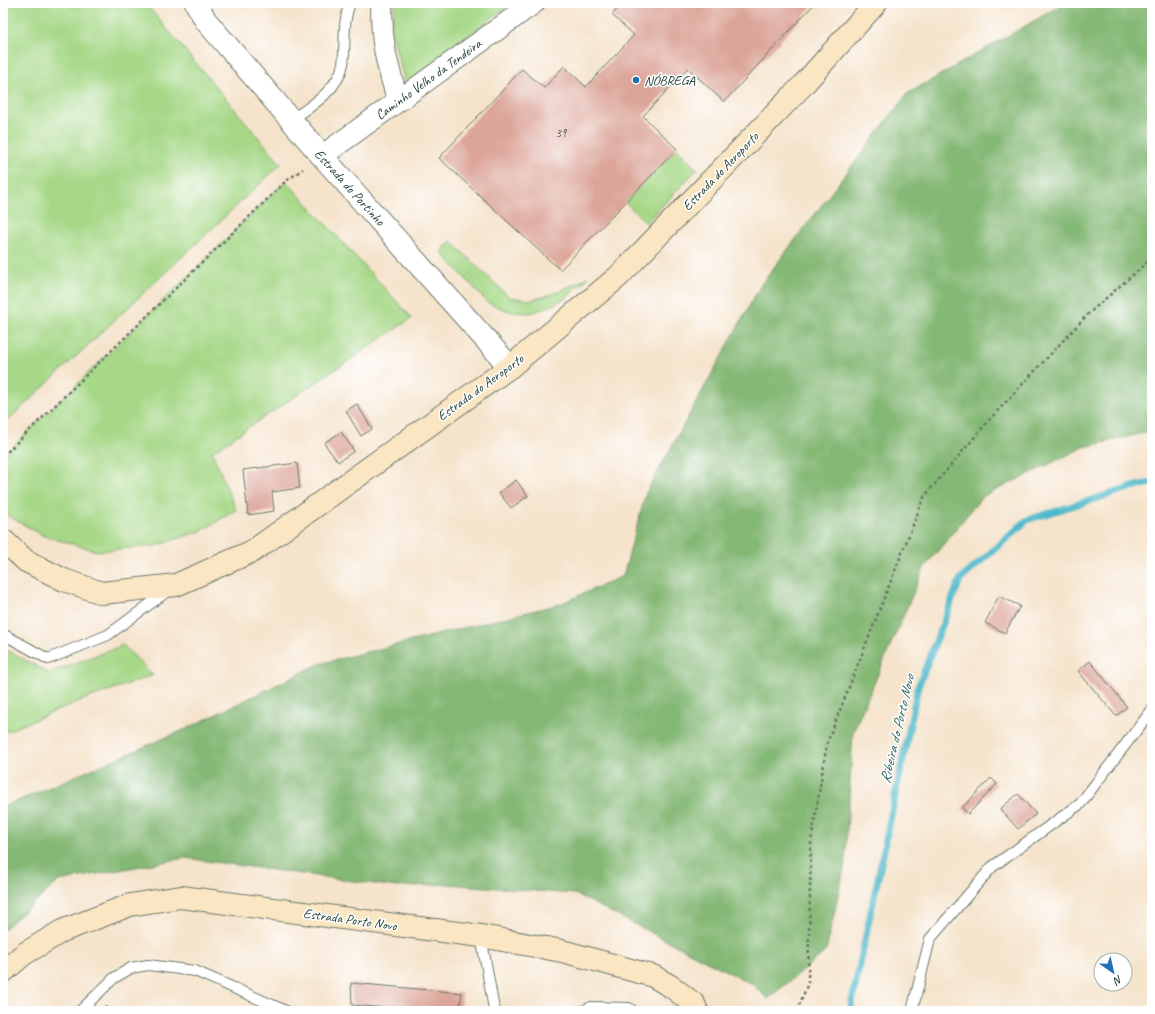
<svg xmlns="http://www.w3.org/2000/svg" width="1155" height="1014" font-family="Caveat,sans-serif">
	<rect width="100%" height="100%" fill="#fff"/>
	<filter id="ink" filterUnits="userSpaceOnUse"><feTurbulence type="fractalNoise" baseFrequency=".025" numOctaves="2"/><feDisplacementMap in="SourceGraphic" scale="8" xChannelSelector="R" yChannelSelector="G"/><feConvolveMatrix kernelMatrix="1 2 1 2 8 2 1 2 1" color-interpolation-filters="sRGB"/></filter>
	<filter id="wash" filterUnits="userSpaceOnUse"><feTurbulence type="fractalNoise" baseFrequency=".012" numOctaves="4" result="noise"/><feDisplacementMap in="SourceGraphic" scale="16" xChannelSelector="R" yChannelSelector="G"/><feGaussianBlur stdDeviation="0.9" result="paint"/><feColorMatrix in="noise" values="0 0 0 0 0 0 0 0 0 0 0 0 0 0 0 0 0 1.4 0 .05"/><feComposite in="paint" operator="in"/></filter>
	<g filter="url(#wash)">
		<rect width="100%" height="100%" fill="#f5e3cb"/>
		<!-- green -->
		<path fill="#a6d887" stroke="#628a5e" d="M3,3H145L281,164L3,425Z
			M395,3H512L417,74L406,86L391,31Z
			M677,149L697,169L646,223L625,202Z
			M286,181L412,318L212,452L236,510L201,531L155,546L97,551L44,536L3,513V456Z
			M451,241L509,297L531,300L553,294L589,277L566,298L551,306L531,313L512,312L488,303L441,252Z
			M123,645L153,675L80,701L3,733V648L49,673Z"/>
		<!-- forest -->
		<path fill="#84b874" stroke="#527a54" d="M1065,3H1152V431L1084,447L982,497L924,568L853,732L845,864L826,951L768,999L752,984L575,894L447,884L397,887L185,858L59,881L3,930V807L186,729L319,664L560,604L623,576L646,493L762,283L907,94Z"/>
		<g fill="none" stroke-linecap="round" stroke-linejoin="round">
			<!-- stream -->
			<path stroke="#4cb8c9" stroke-width="7" d="M850,1011L918,687L960,580L1027,520L1136,486L1152,483"/>
		</g>
		<g id="blocks">
			<!-- building -->
			<path fill="#dca599" d="M623,3H815L724,102L688,68L643,116L677,149L560,270L439,158L522,69L544,88L564,66L586,87L634,35L612,15Z
				M357,404L372,429L361,436L346,411Z
				M341,432L354,451L338,462L324,443Z
				M297,463L300,488L272,492L274,511L248,515L243,470Z
				M516,480L528,496L511,508L499,493Z
				M999,596L1020,606L1005,633L985,623Z
				M1090,661L1127,707L1116,716L1078,671Z
				M991,778L997,784L968,814L962,808Z
				M1018,794L1036,814L1018,829L1000,809Z
				M351,983L462,993L459,1011H398V1009L352,1005Z
				M105,1006L110,1011H101Z"/>
		</g>
	</g>
	<g filter="url(#ink)">
		<use href="#blocks" fill-opacity="0" stroke="#6a7769" stroke-width="1"/>
		<g fill="none" stroke-linecap="round" stroke-linejoin="round">
			<!-- service casing -->
			<g stroke="#6a7769" stroke-width="12">
				<path id="service" d="M291,120C310,107 339,89 343,64C346,43 342,23 350,3
					M3,634L48,659L108,635L169,590
					M481,936L494,1009L496,1011
					M80,1011L114,978L131,968L148,965L195,971L286,1011
					M583,1011L591,1007L629,1008L633,1011
					M912,1011L930,939L992,867L1080,804L1152,710"/>
			</g>
			<!-- minor casing -->
			<g stroke="#6a7769" stroke-width="23">
				<path id="minor" d="M382,3C380,40 387,65 398,100
					M322,156L534,3"/>
			</g>
			<!-- tertiary casing -->
			<g stroke="#6a7769" stroke-width="24">
				<path id="tertiary" d="M196,3L206,21L322,156L510,367"/>
			</g>
			<!-- secondary casing -->
			<g stroke="#6a7769" stroke-width="24">
				<path id="secondary" d="M3,540L26,561L64,580L102,593L176,585L253,551L510,367L619,276L803,85L876,3
					M3,972L24,954L62,931L130,905L181,897L481,936L562,951L653,976L672,987L694,1004L697,1011"/>
			</g>
			<!-- path -->
			<path stroke="#6a7769" stroke-width="2.5" stroke-dasharray="3 3" stroke-linecap="butt" d="M3,456L286,181L303,169
				M797,1011L808,983L811,842L827,743L924,497L990,419L1088,314L1152,258"/>
			<!-- service -->
			<use href="#service" stroke="#fff" stroke-width="10"/>
			<!-- minor -->
			<use href="#minor" stroke="#fff" stroke-width="21"/>
			<!-- tertiary -->
			<use href="#tertiary" stroke="#fff" stroke-width="22"/>
			<!-- secondary -->
			<use href="#secondary" stroke="#fbe6c4" stroke-width="22"/>
		</g>
	</g>
	<!-- markers -->
	<circle fill="#1f6fb2" stroke="#fff" stroke-width="1.5" cx="636" cy="80" r="4"/>
	<g text-anchor="middle" stroke-width="3" stroke-linejoin="round" paint-order="stroke">
		<!-- number labels -->
		<g font-size="12" fill="#4e574d">
			<text x="561" y="137">39</text>
		</g>
		<!-- street labels -->
		<g font-size="14" fill="#1f3d34" stroke="#fff">
			<text transform="translate(428 79) rotate(-36)" y="5">Caminho Velho da Tendeira</text>
			<text transform="translate(720 171) rotate(-46)" y="5">Estrada do Aeroporto</text>
			<text transform="translate(350 187) rotate(48)" y="5">Estrada do Portinho</text>
			<text transform="translate(480 387) rotate(-36)" y="5">Estrada do Aeroporto</text>
			<text transform="translate(350 919) rotate(8)" y="5">Estrada Porto Novo</text>
		</g>
		<!-- poi labels -->
		<g font-size="14" fill="#1f3d34" stroke="#fff" text-anchor="start">
			<text x="644" y="85">NÓBREGA</text>
		</g>
		<!-- water labels -->
		<g font-size="15" font-style="italic" fill="#2c6261" stroke="#fff">
			<text transform="translate(897 729) rotate(-77)" y="5">Ribeira do Porto Novo</text>
		</g>
	</g>
	<!-- margin -->
	<rect width="1155" height="1014" fill="none" stroke="#fff" stroke-width="16"/>
	<!-- north arrow -->
	<g transform="translate(1113 972) rotate(146)"><circle r="19" fill="#ffffff" stroke="#a5b1ae"/>
	<path d="M0-3L7 15L0 10L-7 15Z" fill="#1f6fb2"/>
	<text y="-6" font-size="11" font-weight="bold" text-anchor="middle" fill="#1f3d34">N</text>
	</g>
</svg>
